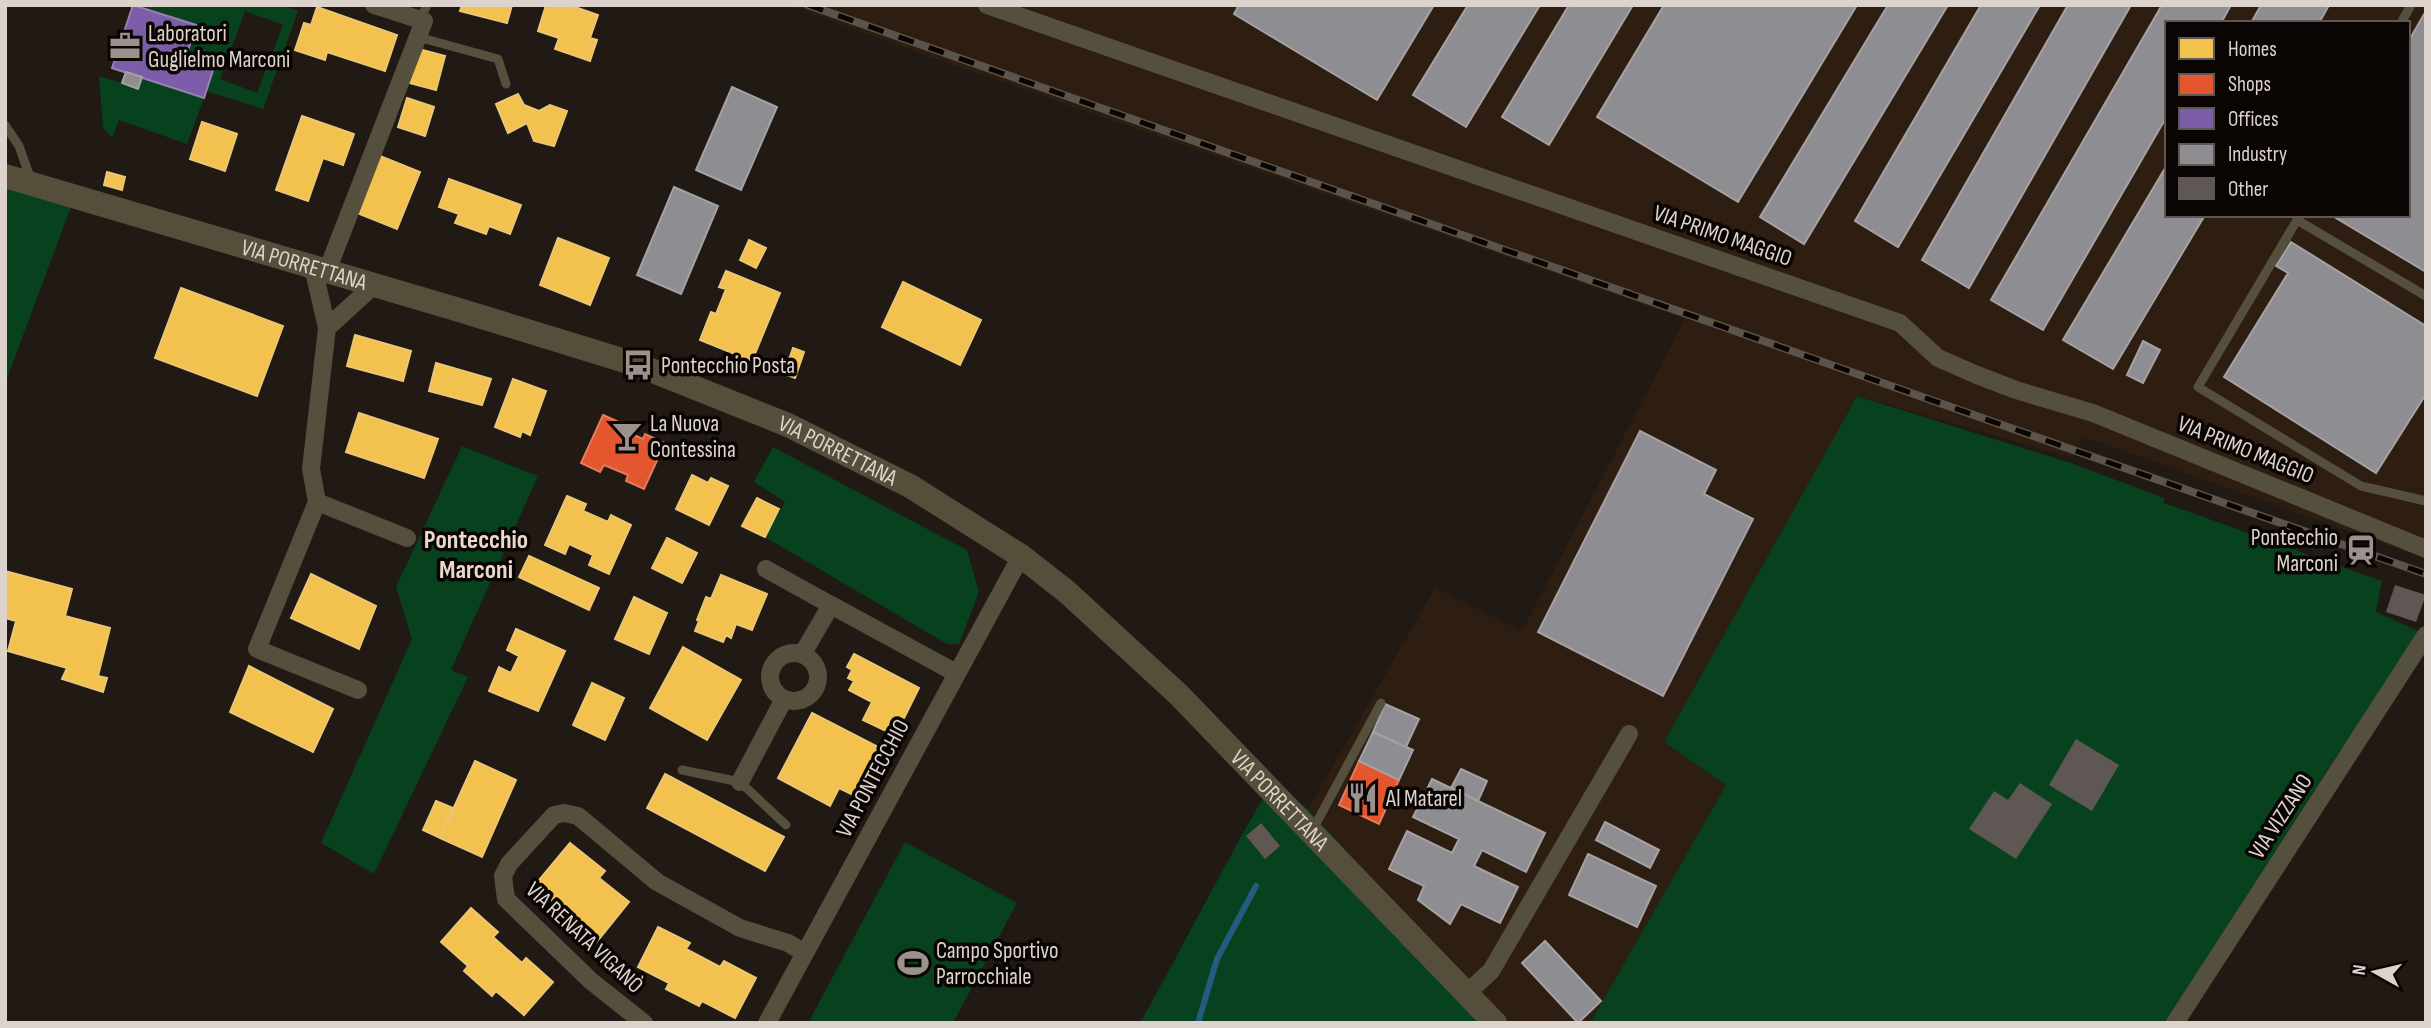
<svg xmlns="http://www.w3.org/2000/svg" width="2431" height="1028" font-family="'Sofia Sans Condensed',sans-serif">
	<rect width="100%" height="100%" fill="#201914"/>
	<!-- built -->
	<path fill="#2e1d11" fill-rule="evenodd" d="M789,5H2426V559L2084,437L2073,458L1857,396L1664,742L1726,785L1590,1023H1505L1308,809L1435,588L1522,631L1685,319L927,56ZM2167,23H2408V215H2167Z"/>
	<!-- green -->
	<path fill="#07411e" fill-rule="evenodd" d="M139,5H282L298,11L263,109L206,91L215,64L187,54L196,25ZM245,11L283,25L257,93L220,79Z
		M126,72L204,98L187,144L119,120L112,138L103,128L99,76L122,83Z
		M5,175L75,196L5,384Z
		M1857,396L2071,463L2164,498V503L2382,581L2376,612L2418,631L2405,657L2333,761L2165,1023H1590L1726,785L1664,742Z
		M462,446L538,476L451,670L468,677L374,874L321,843L412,639L396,587Z
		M773,447L967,550L979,592L959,644H947L765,537L785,502L754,482Z
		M1272,782L1308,809L1505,1023H1140C1185,943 1226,861 1272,782Z
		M905,842L1017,903L953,1023H808Z"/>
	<!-- homes -->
	<path fill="#f2c14e" stroke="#ebc674" stroke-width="2" d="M462,5H512L507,23L460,11Z
		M546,5H576L575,7L598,15L590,38L597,40L590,61L555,49L559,38L538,31Z
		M317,7L397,35L385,71L327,52L325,60L295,50L304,23L311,25Z
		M415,48L445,56L436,90L406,82Z
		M518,94L524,105L539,111L550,105L567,111L554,146L534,141L527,123L508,133L496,104Z
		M407,98L434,107L425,136L398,127Z
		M302,116L354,134L343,165L323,158L308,201L276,190Z
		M202,122L237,134L225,171L190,159Z
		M380,156L420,172L397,229L357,213Z
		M107,172L125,177L122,190L104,185Z
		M449,179L521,205L510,234L489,226L486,234L455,223L459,214L439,207Z
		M558,238L609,258L590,305L540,285Z
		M749,240L766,248L756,268L740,260Z
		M726,271L780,293L752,361L700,340L711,312L716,314L726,289L719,287Z
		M903,282L981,320L960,365L882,327Z
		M181,288L283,326L257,396L155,358Z
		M355,335L411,351L403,381L347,366Z
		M793,348L804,352L795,378L784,374Z
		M436,363L491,379L482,405L429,391Z
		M513,379L546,391L530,435L522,431L520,437L495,427Z
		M359,413L438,439L424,478L346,452Z
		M692,475L708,483L711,478L728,486L709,525L676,509Z
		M567,496L586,504L583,511L608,522L611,515L631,525L609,574L589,565L593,555L569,544L565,554L545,545Z
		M757,498L779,509L765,537L742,526Z
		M667,538L697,553L682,583L652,568Z
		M529,556L599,588L589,610L519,577Z
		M5,571L72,589L65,616L110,628L98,676L107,678L103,692L62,679L67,668L8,651L16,621L5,618Z
		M311,574L376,606L359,649L291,618Z
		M721,575L767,594L752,630L736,624L731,638L726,635L723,642L695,631L699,621L697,620L706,597L711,599Z
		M634,597L667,613L649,654L615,639Z
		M516,629L565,651L538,711L489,691L499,667L511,673L519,656L507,650Z
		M683,647L741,680L707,740L650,708Z
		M854,654L919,688L898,730L889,725L886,731L863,720L872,702L849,690L854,681L848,678L852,670L847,667Z
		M249,666L333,709L313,752L230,712Z
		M592,683L624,698L605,740L573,725Z
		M812,713L878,747L853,795L839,788L830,806L778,778Z
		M475,761L516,780L482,857L440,838Z
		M665,774L784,837L765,871L647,808Z
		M436,801L453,808L440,838L423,830Z
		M570,843L605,871L599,878L629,902L595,944L562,918L567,913L534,886Z
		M471,908L498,932L493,937L522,963L526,958L553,982L524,1015L496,991L492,996L464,971L468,966L441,942Z
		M658,927L690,943L686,949L720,967L724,961L756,978L735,1018L702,1001L699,1006L666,989L669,983L638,967Z"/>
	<!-- shops -->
	<path fill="#e4572e" stroke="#e27c5d" stroke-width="2" d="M603,415L621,423L618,428L643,439L645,434L665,443L644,489L626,481L628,475L604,465L600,472L581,463Z
		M1359,761L1399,780L1379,824L1339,805Z"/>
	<!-- offices -->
	<path fill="#7b5ea7" stroke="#9881b2" stroke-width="2" d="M133,5L196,25L187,54L215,64L204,98L112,68Z"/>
	<!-- industry -->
	<path fill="#8d8d92" stroke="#a5a2a3" stroke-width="2" d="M1239,5H1434L1377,100L1234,14Z
		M1468,5H1540L1466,127L1413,95Z
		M1569,5H1633L1549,145L1502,117Z
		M1664,5H1857L1738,202L1597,117Z
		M1888,5H1948L1804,244L1760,217Z
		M1981,5H2040L1898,247L1855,221Z
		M2068,5H2131L1969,288L1922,260Z
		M2162,5H2231L2221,23H2167V116L2043,330L1991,300Z
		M2261,5H2326L2328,7L2319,23H2251Z
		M2426,11V272L2331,215H2408V35L2411,37Z
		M126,72L142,77L138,89L122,83Z
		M732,87L777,107L741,190L696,170Z
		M2167,165V215H2205L2113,369L2063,340Z
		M674,187L718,206L681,294L637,275Z
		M2291,242L2426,326V394L2376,473L2224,377L2288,273L2276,266Z
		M2143,341L2160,350L2143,383L2127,375Z
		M1640,431L1716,470L1704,494L1753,519L1663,696L1538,632Z
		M1385,704L1419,719L1406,747L1373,732Z
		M1373,732L1413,750L1399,780L1359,761Z
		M1461,769L1487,781L1478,801L1451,788Z
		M1432,779L1545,833L1526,872L1482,850L1474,866L1518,887L1500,923L1461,904L1450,924L1418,900L1424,886L1389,869L1407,831L1452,853L1459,839L1413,817Z
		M1605,822L1659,850L1650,868L1596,840Z
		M1588,854L1656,886L1637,927L1569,895Z
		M1545,941L1601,1001L1578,1023L1522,963Z"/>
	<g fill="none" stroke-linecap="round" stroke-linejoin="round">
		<!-- stream -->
		<path stroke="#245b80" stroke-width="6" d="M1198,1023L1217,959L1256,886"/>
	</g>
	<!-- building -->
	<path fill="#5e5754" d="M2395,585L2426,595L2416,622L2386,612Z
		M2076,739L2119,765L2092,811L2049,785Z
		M2020,783L2052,804L2016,859L1969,829L1994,791L2008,800Z
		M1261,823L1280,846L1265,859L1246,836Z"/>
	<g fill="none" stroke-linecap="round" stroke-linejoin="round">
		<!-- lane -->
		<path stroke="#554f3e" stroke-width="9" d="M420,20L427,5
			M2401,23L2411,5
			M418,37L498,59L506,84
			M5,125L19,146L31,180
			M2426,296L2297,220L2198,387L2361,486L2426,501
			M682,770L740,782L786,825
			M1312,831L1381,703"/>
		<!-- street -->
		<path stroke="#554f3e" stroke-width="18" d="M987,5L1900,323L1938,358L1977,375L2016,390L2093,413L2426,549
			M313,267L327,328
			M327,271L424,21L374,5
			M317,502L407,538
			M766,569L831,605L803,653
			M831,605L956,673
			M770 677a24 24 0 1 1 48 0a24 24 0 1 1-48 0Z
			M358,690L257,649L317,502L311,469L327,328L374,285
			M740,782L784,699
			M1467,993L1491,971L1629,734
			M644,1023L591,981L506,899L503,876L509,864L554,815L564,813L578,816L657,882L740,928L788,943L805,953
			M767,1023L1021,556
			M2175,1023L2426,635"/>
		<!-- secondary -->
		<path stroke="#554e3b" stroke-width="24" id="s1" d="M5,176L459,310L638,365L788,425L910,486L1021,556L1067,592L1179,695L1495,1023"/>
		<!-- rail casing -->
		<g stroke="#5a544a" stroke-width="8">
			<path id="rail" d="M808,5L2426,574"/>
		</g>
		<!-- rail -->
		<use href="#rail" stroke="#0a0503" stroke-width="5" stroke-dasharray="16" stroke-linecap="butt"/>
	</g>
	<!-- icons -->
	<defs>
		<g id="office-bare" transform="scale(2.415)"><path d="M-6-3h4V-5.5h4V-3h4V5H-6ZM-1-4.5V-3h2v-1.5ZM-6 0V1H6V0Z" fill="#9a928c" stroke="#0a0503" stroke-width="2.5" paint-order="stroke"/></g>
		<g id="bus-bare" transform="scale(2.415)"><path d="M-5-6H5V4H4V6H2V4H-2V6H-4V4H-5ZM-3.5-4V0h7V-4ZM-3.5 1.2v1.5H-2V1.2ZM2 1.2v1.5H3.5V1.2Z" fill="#9a928c" stroke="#0a0503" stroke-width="2.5" paint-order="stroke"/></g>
		<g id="bar-bare" transform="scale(2.415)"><path d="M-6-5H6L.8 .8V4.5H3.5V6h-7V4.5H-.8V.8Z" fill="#9a928c" stroke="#0a0503" stroke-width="2.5" paint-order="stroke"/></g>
		<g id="station-bare" transform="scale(2.415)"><path d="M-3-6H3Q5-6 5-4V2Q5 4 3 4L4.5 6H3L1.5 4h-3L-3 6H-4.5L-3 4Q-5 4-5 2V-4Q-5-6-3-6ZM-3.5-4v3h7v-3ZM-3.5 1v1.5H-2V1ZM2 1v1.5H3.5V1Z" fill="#9a928c" stroke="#0a0503" stroke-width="2.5" paint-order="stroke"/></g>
		<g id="restaurant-bare" transform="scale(2.415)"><path d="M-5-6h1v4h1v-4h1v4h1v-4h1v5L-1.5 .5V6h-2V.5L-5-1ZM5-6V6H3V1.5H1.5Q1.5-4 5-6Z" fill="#9a928c" stroke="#0a0503" stroke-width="2.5" paint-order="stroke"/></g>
		<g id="stadium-bare" transform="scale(2.415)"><path d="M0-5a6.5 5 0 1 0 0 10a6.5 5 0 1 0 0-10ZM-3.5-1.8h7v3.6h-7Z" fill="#9a928c" stroke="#0a0503" stroke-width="2.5" paint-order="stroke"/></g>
	</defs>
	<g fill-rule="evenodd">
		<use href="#office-bare" x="125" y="46"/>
		<use href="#bus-bare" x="638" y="365"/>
		<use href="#bar-bare" x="627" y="436"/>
		<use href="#station-bare" x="2361" y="550"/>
		<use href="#restaurant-bare" x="1363" y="798"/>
		<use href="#stadium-bare" x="913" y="963"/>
	</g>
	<g text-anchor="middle" stroke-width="7" stroke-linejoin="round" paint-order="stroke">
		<!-- poi labels -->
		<g font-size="23" fill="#dcd3cc" stroke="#0a0503" text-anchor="start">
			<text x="148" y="41">Laboratori<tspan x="148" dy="26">Guglielmo Marconi</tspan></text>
			<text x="661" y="373">Pontecchio Posta</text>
			<text x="650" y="431">La Nuova<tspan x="650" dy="26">Contessina</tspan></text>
			<text x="2338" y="545" text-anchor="end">Pontecchio<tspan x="2338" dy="26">Marconi</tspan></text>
			<text x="1386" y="806">Al Matarel</text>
			<text x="936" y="958">Campo Sportivo<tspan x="936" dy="26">Parrocchiale</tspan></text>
		</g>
		<!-- street labels -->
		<g font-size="23" fill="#dcd3cc" stroke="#0a0503">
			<text transform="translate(1723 235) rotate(19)" y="8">VIA PRIMO MAGGIO</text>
			<text dy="8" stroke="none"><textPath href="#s1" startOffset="312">VIA PORRETTANA</textPath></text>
			<text transform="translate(2246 449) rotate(22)" y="8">VIA PRIMO MAGGIO</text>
			<text dy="8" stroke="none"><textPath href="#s1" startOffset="878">VIA PORRETTANA</textPath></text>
			<text transform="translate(872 778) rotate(-62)" y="8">VIA PONTECCHIO</text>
			<text dy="8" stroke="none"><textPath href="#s1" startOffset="1446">VIA PORRETTANA</textPath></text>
			<text transform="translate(2280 816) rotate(-57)" y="8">VIA VIZZANO</text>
			<text transform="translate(585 937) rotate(43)" y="8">VIA RENATA VIGANÒ</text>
		</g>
		<!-- quarter labels -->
		<g font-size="26" font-weight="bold" fill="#ebd8cc" stroke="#0a0503">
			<text x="476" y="548">Pontecchio<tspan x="476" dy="30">Marconi</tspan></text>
		</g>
	</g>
	<!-- border -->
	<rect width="2431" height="1028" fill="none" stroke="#dcd3cc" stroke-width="14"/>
	<!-- legend -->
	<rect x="2165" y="21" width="245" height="196" fill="#0a0503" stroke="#5e5753" stroke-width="2"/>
	<rect x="2179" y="38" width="35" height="21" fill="#f2c14e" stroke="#5e5753" stroke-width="2"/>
	<text x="2228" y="56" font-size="21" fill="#dcd3cc">Homes</text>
	<rect x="2179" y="74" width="35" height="21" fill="#e4572e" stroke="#5e5753" stroke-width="2"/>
	<text x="2228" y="91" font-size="21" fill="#dcd3cc">Shops</text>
	<rect x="2179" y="108" width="35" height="21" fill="#7b5ea7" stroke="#5e5753" stroke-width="2"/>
	<text x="2228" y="126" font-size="21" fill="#dcd3cc">Offices</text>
	<rect x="2179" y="144" width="35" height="21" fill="#8d8d92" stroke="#5e5753" stroke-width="2"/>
	<text x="2228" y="161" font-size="21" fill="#dcd3cc">Industry</text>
	<rect x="2179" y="178" width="35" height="21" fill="#5e5754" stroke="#5e5753" stroke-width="2"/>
	<text x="2228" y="196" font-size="21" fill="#dcd3cc">Other</text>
	<!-- north arrow -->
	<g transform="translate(2375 972) rotate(278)" stroke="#0a0503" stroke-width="5" paint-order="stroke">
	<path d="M0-5L12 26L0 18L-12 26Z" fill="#dcd3cc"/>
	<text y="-10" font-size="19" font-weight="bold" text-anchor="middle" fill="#dcd3cc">N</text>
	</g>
</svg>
